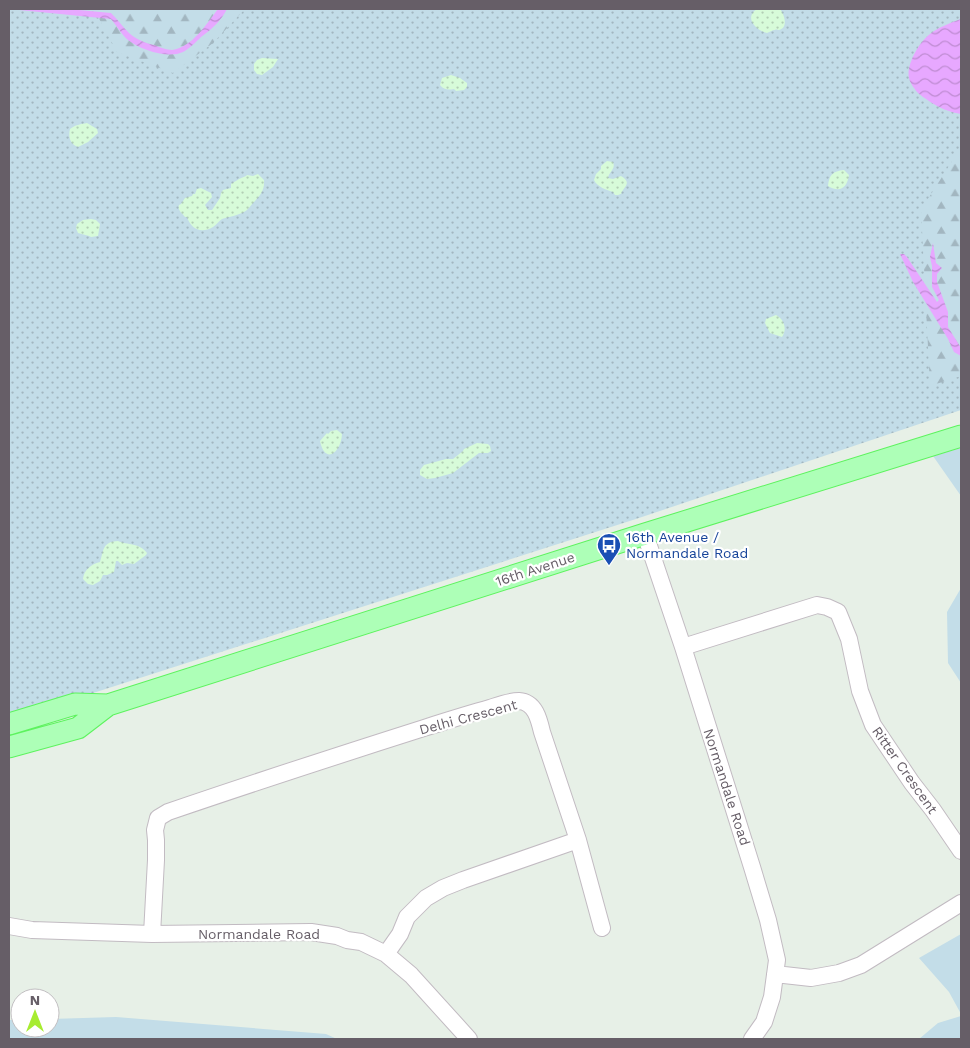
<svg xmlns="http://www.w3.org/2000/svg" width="970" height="1048" font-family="'Work Sans',sans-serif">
	<defs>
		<pattern id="grass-dots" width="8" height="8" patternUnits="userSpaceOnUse" patternTransform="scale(1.25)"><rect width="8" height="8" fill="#c3dde8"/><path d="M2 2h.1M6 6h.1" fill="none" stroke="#a2b6c0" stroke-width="1.8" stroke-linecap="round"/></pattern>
		<pattern id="forest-firs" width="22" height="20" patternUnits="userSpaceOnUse" patternTransform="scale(1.25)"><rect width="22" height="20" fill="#c3dde8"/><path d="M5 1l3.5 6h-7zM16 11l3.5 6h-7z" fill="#a2b6c0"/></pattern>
		<pattern id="sand-dots" width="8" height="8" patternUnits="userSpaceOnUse" patternTransform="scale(1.25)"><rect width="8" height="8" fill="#d7fbd9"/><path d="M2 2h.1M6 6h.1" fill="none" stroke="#b2ceb4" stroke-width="1.8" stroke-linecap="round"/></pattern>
		<pattern id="water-waves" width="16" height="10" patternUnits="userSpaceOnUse" patternTransform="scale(1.25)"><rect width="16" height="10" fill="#e7a8ff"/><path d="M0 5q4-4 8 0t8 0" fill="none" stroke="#bf8cd2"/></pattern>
	</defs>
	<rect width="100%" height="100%" fill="#e7f0e7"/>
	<!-- grass -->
	<path fill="url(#grass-dots)" d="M9,9H961V410L636,519L9,720Z"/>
	<!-- forest -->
	<path fill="url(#forest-firs)" d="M95,9H243V11L213,43L173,73L117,52L95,11Z
		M961,147V376L930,386L921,210Z"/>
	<!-- sand -->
	<path fill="url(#sand-dots)" d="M757,9H780C784,14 789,27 779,30C778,30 776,29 775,30C772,30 770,32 767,33C757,31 743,18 757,9Z
		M262,58L278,59L273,67L262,75L257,74L254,70V64L257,60Z
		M451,75L460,78L467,83V87L464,90L456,91L454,89C448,90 444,90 440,85L442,78Z
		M87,123L97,129L98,133L88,142L78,147C70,144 68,137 70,129C75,125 81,124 87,123Z
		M607,161L613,162C616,169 609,172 608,178L613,179L621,176C629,181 628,184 623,190C619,196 624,192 618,195H615L613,192C607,190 597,187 594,180L596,174L601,169V166Z
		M844,170L849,175C847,188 840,193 828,186C829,175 833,171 844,170Z
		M258,174L264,180C265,191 259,197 253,203C250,206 248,210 244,212C239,215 228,217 222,219C219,221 216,225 213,227C201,234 191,229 187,217H185C182,213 177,210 179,205L181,204L185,198L192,196L193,194H195L197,189L201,188L211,193L212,197L205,205L208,210H212L220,198L221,193L223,190L231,188V184C233,182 237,181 239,179L246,176L247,175L253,176Z
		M91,219L96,220L100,224L98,236L91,237L89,236L78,233L76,228L77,224L83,220Z
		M776,315C785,320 787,330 782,337L770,333L765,323L766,319Z
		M337,430L342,434C341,453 325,465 320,441L327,433L328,434L331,431Z
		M477,443L488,444L490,446L491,451L488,453H479L453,473L435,478L427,479L420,475V470L424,465L446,459H453L463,451L464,449Z
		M118,541C127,545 140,543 147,553L146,555L134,564L127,563L122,565L118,561H116L114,572L107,575H103L100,581L93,585L88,584L83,579C84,570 91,564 100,562C104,550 102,542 118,541Z"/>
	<!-- park -->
	<path fill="#c3dde8" d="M961,448V496L933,456Z
		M961,588V683L948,663L947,612Z
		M961,934V1014L949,992L919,958Z
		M961,1016V1039H919L938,1023Z
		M116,1017L326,1034L337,1039H9V1020H20V1028H50V1019Z"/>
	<!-- water -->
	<path fill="url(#water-waves)" d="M9,9H68L111,13C117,19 123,27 129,33C136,39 145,43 154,45C159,47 167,50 172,50C193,47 207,23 218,9H227C221,21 212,29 201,37C196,42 189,49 183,52C168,59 141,50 128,40C123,36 116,25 111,19Z
		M961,19V114C956,113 951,112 946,110C939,108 922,97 917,92C914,88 910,83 909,78C906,65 919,42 930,34C939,27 950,23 961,19Z
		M933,243L936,263L942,268L937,274V282L948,312V327L961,348V356L954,352L948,339L913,282L900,254H904L907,257L937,302L939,300L932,287V266L930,257Z"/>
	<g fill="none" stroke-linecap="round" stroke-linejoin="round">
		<!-- minor casing -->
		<g stroke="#c2bbc2" stroke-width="18">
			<path id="minor" d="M645,534L683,647L752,867L768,920L777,960L772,997L764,1022L752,1039
				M683,647L817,605L827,607L838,612L849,639L860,691L873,725L912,783L933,810L961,851
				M9,926L32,930L152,934L311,932L337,936L347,940L361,942L386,954L411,975L469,1039
				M152,934L156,860V840L155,830L158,818L168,812C253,783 339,755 424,728C446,721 468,714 490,708C499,705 509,701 519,701C535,702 539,719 542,732L578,840L602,928
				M386,954L400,934L407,917L426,898L443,888L463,880L578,840
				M775,974L811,978L839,973L861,965L961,903"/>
		</g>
		<!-- major casing -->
		<g stroke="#5df35e" stroke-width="23">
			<path id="major" d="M9,724L75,704L108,705L645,534L961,436
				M9,747L78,728L108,705"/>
		</g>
		<!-- minor -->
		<use href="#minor" stroke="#fff" stroke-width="16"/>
		<!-- major -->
		<use href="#major" stroke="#adffb7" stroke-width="21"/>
	</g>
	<!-- icons -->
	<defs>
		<g id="bus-pin" transform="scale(1.25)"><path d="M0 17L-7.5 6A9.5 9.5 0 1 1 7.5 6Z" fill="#1a4fb4" stroke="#fff"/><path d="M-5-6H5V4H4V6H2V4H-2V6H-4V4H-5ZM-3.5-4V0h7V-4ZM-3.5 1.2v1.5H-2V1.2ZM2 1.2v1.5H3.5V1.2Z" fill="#fff"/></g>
	</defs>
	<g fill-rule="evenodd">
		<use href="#bus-pin" x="609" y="545"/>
	</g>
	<g text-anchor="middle" stroke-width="4.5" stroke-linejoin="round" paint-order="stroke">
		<!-- transit labels -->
		<g font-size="14" fill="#164399" stroke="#fff" text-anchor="start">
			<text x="626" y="542">16th Avenue /<tspan x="626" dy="16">Normandale Road</tspan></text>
		</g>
		<!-- street labels -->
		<g font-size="14" fill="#665e67" stroke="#fff">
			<text transform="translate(535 569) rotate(-18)" y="5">16th Avenue</text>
			<text transform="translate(468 717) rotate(-15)" y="5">Delhi Crescent</text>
			<text transform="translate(905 770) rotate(55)" y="5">Ritter Crescent</text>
			<text transform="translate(727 787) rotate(72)" y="5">Normandale Road</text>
			<text x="259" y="939">Normandale Road</text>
		</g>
	</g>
	<!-- border -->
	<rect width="970" height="1048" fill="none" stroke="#665e67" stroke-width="20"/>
	<!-- north arrow -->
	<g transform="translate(35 1013)"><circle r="24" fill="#ffffff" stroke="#c2bfc2"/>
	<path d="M0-4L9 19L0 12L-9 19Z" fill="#a7ec31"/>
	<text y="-8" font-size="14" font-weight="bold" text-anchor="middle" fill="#665e67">N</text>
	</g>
</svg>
